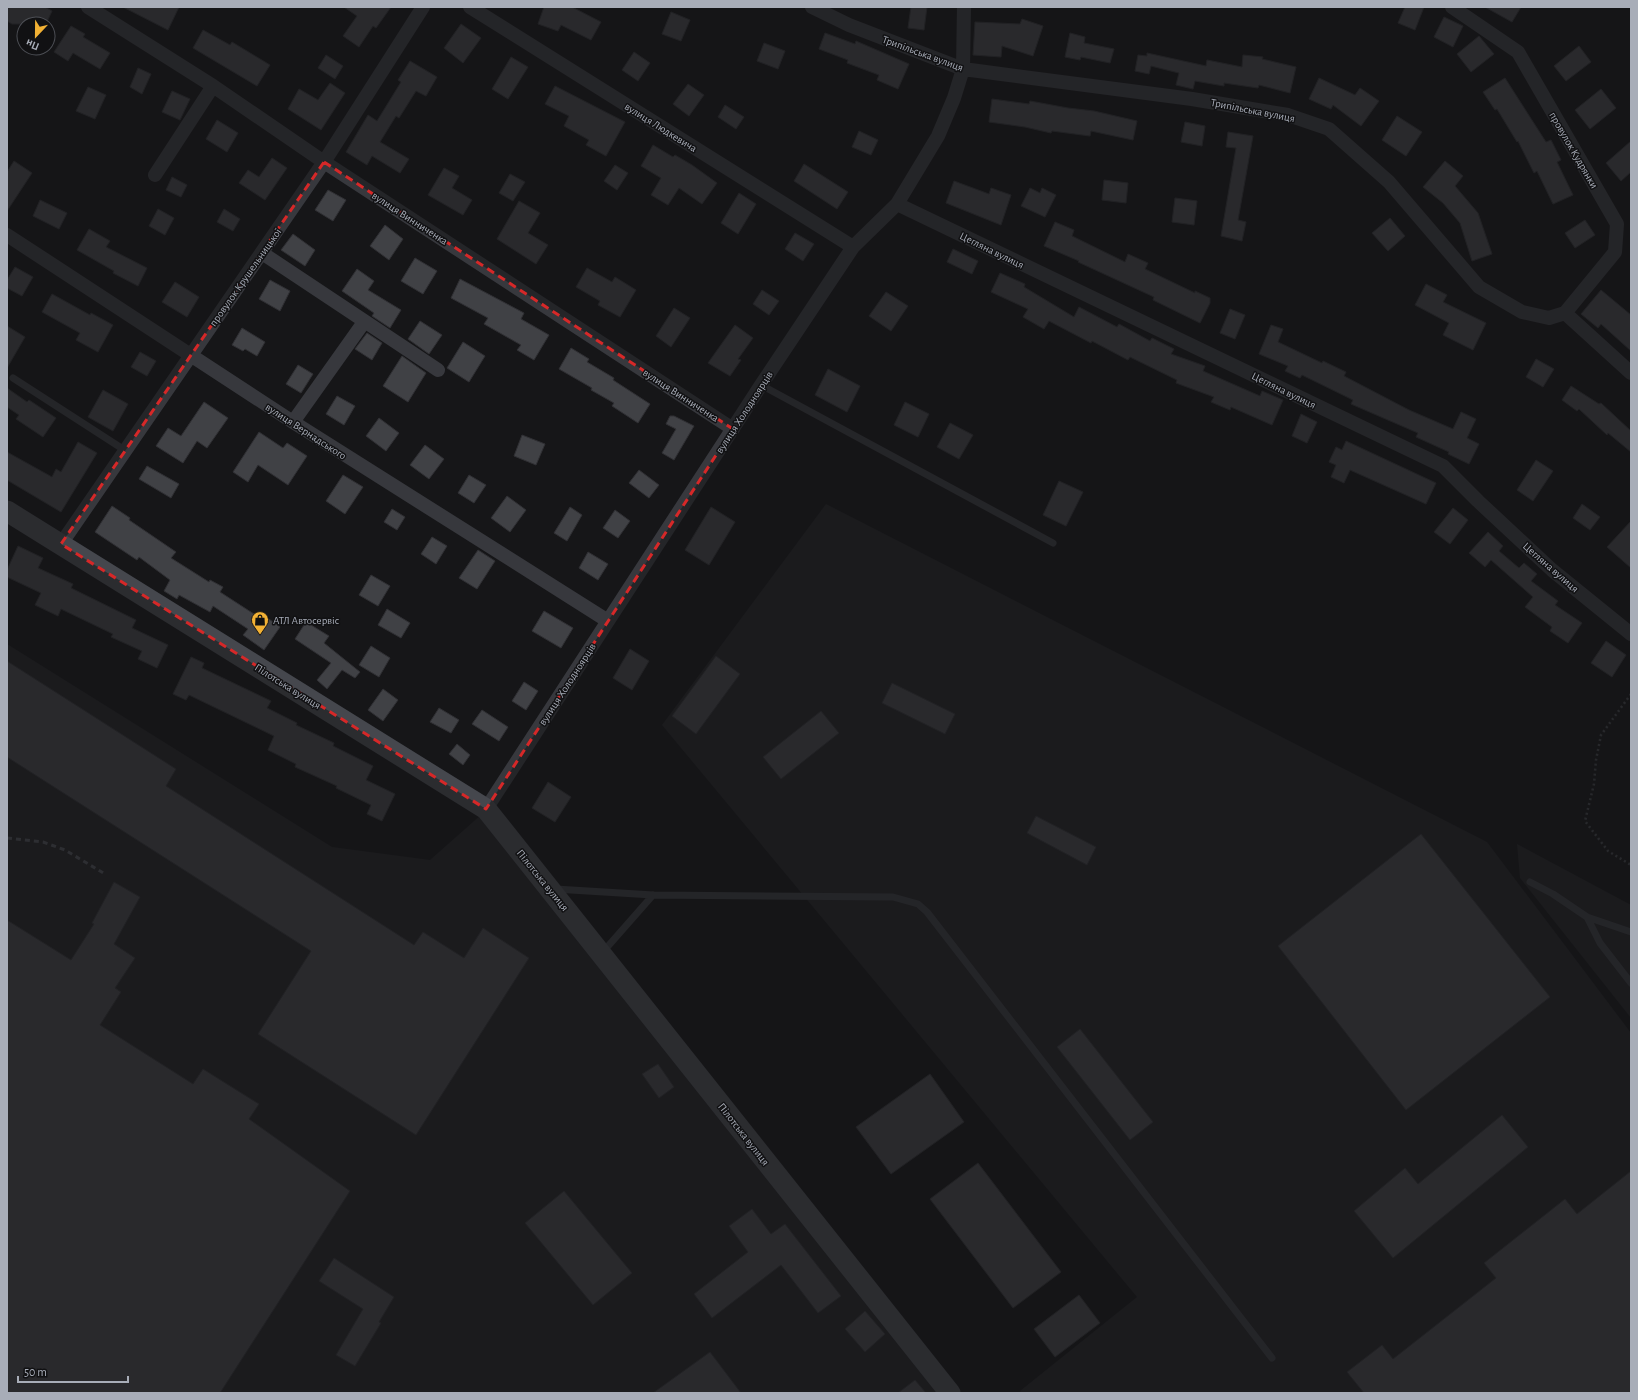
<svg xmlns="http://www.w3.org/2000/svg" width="1638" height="1400" font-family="'Alegreya Sans',sans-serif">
	<rect width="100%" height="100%" fill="#161618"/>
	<!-- built -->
	<path fill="#222225" d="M826,504L1487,842L1631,1033V1393H1021L1020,1391L1137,1297L662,725Z
		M7,644L332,847L430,860L482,814L943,1393H7Z
		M1517,844L1631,905V1018L1520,878Z"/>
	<!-- building -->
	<path fill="#404145" stroke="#303034" d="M7,7H45L52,11L46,24H12L7,21Z
		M123,7H179L168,30Z
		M344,7H391L376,28L373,26L359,47L343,36L357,16Z
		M544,7H572L601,22L591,40L561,25L558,31L538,24Z
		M911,7H927L924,30L908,28Z
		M1405,7H1424L1415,30L1398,23Z
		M1485,7H1521L1512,22Z
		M671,12L690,20L681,41L662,34Z
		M1444,17L1463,26L1453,47L1434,37Z
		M1022,19L1043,26L1033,56L1002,46L1001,57L973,55L975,22L1020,24Z
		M461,24L481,38L463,63L444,48Z
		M71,26L85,34L83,37L110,53L100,69L73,53L68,61L54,52Z
		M203,30L230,45L232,42L270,65L257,86L193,48Z
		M825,33L855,44L856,41L909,64L898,89L877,80L879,75L847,63L848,60L819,49Z
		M1070,33L1085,37L1084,43L1114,49L1110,63L1081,57L1080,60L1065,57Z
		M1479,36L1494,54L1471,72L1457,54Z
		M764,43L785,51L778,69L757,61Z
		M1579,46L1591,62L1566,81L1554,66Z
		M634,52L650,63L638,81L622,70Z
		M1147,53L1206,66L1207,60L1242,67L1243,55L1263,57L1262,59L1296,67L1290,93L1259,85L1258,88L1224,83V86L1195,81L1193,89L1176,85L1179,73L1151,66L1149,74L1135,71L1138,55L1147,56Z
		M326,55L343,66L335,79L318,68Z
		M511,57L528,67L508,99L492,89Z
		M410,61L437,77L426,96L416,91L399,118L396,116L380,142L409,159L400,173L372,156L367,165L346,152L368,115L377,121L401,82L398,80Z
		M138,68L151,74L142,94L130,87Z
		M1319,78L1355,95L1360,88L1379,101L1361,126L1333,105L1331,109L1309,99Z
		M1505,78L1546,142L1551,140L1561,160L1557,162L1573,195L1553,204L1537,171L1534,173L1518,141L1517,142L1497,109L1495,110L1483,92Z
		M330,83L345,93L321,130L288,109L299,89L318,100Z
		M688,84L704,95L689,116L673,104Z
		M555,86L625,122L606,156L586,145L589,140L564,126L569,116L545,104Z
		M88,87L106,95L95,119L76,111Z
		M1601,89L1616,108L1590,129L1575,110Z
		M172,91L190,99L180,120L162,112Z
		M992,99L1029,104L1030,101L1068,108L1094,111L1137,121L1133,140L1091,131L1090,136L1052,131L1051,133L1025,127L989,122Z
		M725,105L744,117L736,129L718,117Z
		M1397,116L1422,132L1406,156L1382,140Z
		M217,120L238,133L227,152L206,139Z
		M1185,122L1205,126L1202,146L1181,142Z
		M859,131L878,140L871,155L852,147Z
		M1228,132L1253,136L1238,220L1246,222L1242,241L1221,236L1236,148L1226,147Z
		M1631,141V172L1621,181L1606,163Z
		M653,145L673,157L675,155L692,165L717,183L702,204L679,188L668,205L651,195L661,178L641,166Z
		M272,158L287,168L265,200L239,183L248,170L259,177Z
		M14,161L32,173L7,211V172Z
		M1445,161L1463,176L1455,186L1478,213L1492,254L1472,261L1460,223L1443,203L1423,187Z
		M804,164L848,192L837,209L794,181Z
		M615,165L628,173L617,190L604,181Z
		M444,168L459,176L452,188L472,200L463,215L428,195Z
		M510,174L525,182L513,201L499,193Z
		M172,177L187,185L181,197L166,190Z
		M1104,180L1128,183L1126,203L1102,200Z
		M954,181L989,194L991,188L1011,195L1001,225L946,203Z
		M1030,188L1040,193L1042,188L1056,195L1045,217L1021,206Z
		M328,190L346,200L333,221L315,210Z
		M739,193L756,204L738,234L721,223Z
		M1175,198L1197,201L1194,225L1172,222Z
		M40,200L67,213L59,229L33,216Z
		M519,201L540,213L528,233L548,245L536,264L497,239Z
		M158,209L174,218L165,235L149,226Z
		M224,209L240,219L233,231L217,222Z
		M1390,218L1405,236L1388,251L1372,233Z
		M1585,220L1595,235L1575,248L1565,233Z
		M1055,222L1074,230L1072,236L1125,262L1128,254L1148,263L1145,269L1195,293V291L1210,298V303L1200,323L1153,300L1154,297L1078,262L1079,261L1044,246Z
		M385,225L403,239L389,260L370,246Z
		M89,229L110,241L106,247L147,268L138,286L113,273L114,271L77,250Z
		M795,233L814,244L803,261L785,249Z
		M293,234L315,250L305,266L281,250Z
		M953,249L978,261L972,274L947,262Z
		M415,258L437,271L423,294L401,281Z
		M15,267L33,277L22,296L7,288V280Z
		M587,268L612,282L615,277L636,290L620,317L598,305L600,301L576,287Z
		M357,269L374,281L368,290L401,310L390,328L372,316L374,313L342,291Z
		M1000,273L1025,284L1024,287L1074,317L1079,307L1117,327L1119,324L1150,341L1152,338L1174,349L1171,354L1205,366L1203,371L1260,396L1262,391L1283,400L1272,425L1231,407L1230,410L1211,402L1214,397L1176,383L1177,380L1130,357L1128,360L1092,341L1091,343L1049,321L1044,329L1023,317L1028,309L991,292Z
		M460,279L524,313L521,319L549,335L534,360L517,350L521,345L484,324L488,318L451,298Z
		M270,280L290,291L280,311L259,299Z
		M175,282L199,297L187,317L162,302Z
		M1426,284L1447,295L1443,302L1486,323L1473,350L1443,335L1449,323L1415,305Z
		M762,290L779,301L769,315L753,304Z
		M1601,290L1631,315V351L1601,324L1598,328L1581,314Z
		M886,292L908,306L891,331L869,316Z
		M52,294L90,315L91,313L113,325L98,352L76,340L80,333L42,312Z
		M674,308L690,318L671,347L656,336Z
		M1230,309L1245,315L1235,339L1220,333Z
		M420,321L442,335L429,354L408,339Z
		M735,325L753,338L738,359L741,360L730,376L708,363Z
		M1271,325L1283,329L1278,342L1322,363L1323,361L1346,372L1344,376L1409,410L1453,429L1461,412L1476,419L1467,438L1479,444L1469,464L1448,454L1449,452L1416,437L1418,433L1351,404L1353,400L1302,375L1300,378L1285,371L1288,366L1259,354Z
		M7,326L25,337L7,368Z
		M242,328L265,342L257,356L245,349L243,351L232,345Z
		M367,333L382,343L372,360L355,349Z
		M463,342L485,356L469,382L447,368Z
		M571,348L589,359L587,362L614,378L613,380L650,404L638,423L612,406L614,403L591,390L592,388L559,369Z
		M140,352L156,361L147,376L131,367Z
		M402,356L426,373L408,402L383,386Z
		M1536,359L1554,369L1543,387L1526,377Z
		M298,365L313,374L301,393L286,384Z
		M828,369L860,386L847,412L815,395Z
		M1571,386L1599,404L1601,403L1631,431V452L1608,433L1607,435L1579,409L1577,411L1562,400Z
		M7,388L27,402L29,400L56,418L43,437L16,419L19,415L7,407Z
		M103,390L128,404L113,431L88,417Z
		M337,396L355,406L344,425L326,414Z
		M204,402L228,418L207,448L197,441L183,463L156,446L168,428L181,436Z
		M905,402L929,414L918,437L894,425Z
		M1301,414L1317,422L1307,443L1292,436Z
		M670,416H674L694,426L674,460L662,453L676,429L666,424Z
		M379,418L399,433L386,451L366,436Z
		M950,423L973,435L959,459L937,447Z
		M259,432L283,448L287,443L307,456L288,485L258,465L248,482L233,472Z
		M522,435L545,444L536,465L514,456Z
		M1346,441L1436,483L1426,504L1350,470L1344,483L1331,477L1336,465L1329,462L1336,447L1342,450Z
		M78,442L97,453L61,512L7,480V452L52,477L56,469L61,472Z
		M425,445L444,459L429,479L410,465Z
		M1536,460L1553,471L1533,501L1517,490Z
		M147,466L179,484L171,498L139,479Z
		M639,470L659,485L649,498L629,483Z
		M343,475L363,487L345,514L326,501Z
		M469,475L486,485L474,503L458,493Z
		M1059,481L1083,492L1066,526L1043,515Z
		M507,496L526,510L510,532L491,518Z
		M1582,504L1600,517L1590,530L1573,518Z
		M112,506L130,518L129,520L176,552L171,558L209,582L210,580L223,587L220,592L257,616L259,612L280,627L264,650L243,635L248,629L213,606L210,612L179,595L177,599L164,591L170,580L139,557L137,560L95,532Z
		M570,507L582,515L567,541L554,533Z
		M711,507L735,522L709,565L685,550Z
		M1453,508L1468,520L1450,544L1434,532Z
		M392,509L405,517L397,530L384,522Z
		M615,510L630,521L618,538L603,528Z
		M1631,521V568L1607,547Z
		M1488,532L1503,546L1499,551L1519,568L1524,563L1537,574L1531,581L1558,601L1555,605L1582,623L1568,643L1550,631L1552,627L1525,607L1533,597L1491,560L1485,567L1469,553Z
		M432,537L447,546L436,564L421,554Z
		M18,546L43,558L38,568L73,584L71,588L136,620L132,628L168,645L157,668L138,659L142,651L111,637L113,634L61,609L58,616L35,605L41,593L7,577V570Z
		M478,550L495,561L477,589L459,578Z
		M588,552L608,564L598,580L579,568Z
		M371,575L390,586L378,606L359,595Z
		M387,609L410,623L401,638L378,625Z
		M544,611L573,628L561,648L532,631Z
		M306,622L329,636L324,643L360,672L355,678L342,670L327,689L317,680L331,663L295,639Z
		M1606,641L1626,655L1612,677L1591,663Z
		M371,646L390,658L379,677L359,665Z
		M630,649L649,661L632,690L613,678Z
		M716,656L740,674L696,734L672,716Z
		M191,657L204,663L202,668L271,701L267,708L297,723L296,725L334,743L333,746L373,766L366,780L395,794L382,821L367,814L371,805L336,788L337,786L295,767L296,764L268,750L274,736L189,695L186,700L173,694Z
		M7,661L176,769L166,786L414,945L423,932L464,958L483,928L529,958L416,1135L258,1034L311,951L7,757Z
		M524,682L538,691L526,710L512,701Z
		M892,683L955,714L945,734L882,703Z
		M383,689L398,700L383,721L368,710Z
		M439,708L459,720L451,733L430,722Z
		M482,710L508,727L499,741L472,724Z
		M821,711L839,733L781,779L763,757Z
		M457,744L470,755L463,765L449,754Z
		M548,782L571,797L555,822L532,808Z
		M1036,816L1096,847L1087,865L1027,833Z
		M1421,834L1550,997L1406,1110L1278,946Z
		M114,882L140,897L114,944L135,958L115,988L121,992L100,1025L193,1084L203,1069L259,1104L249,1119L350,1191L220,1393H7V920L71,960L94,924L92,923Z
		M1080,1029L1153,1122L1130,1140L1057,1047Z
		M658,1064L674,1087L659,1098L642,1074Z
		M930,1074L964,1122L891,1174L856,1127Z
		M1502,1115L1528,1147L1393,1258L1354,1211L1405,1168L1418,1184Z
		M978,1163L1061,1272L1013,1308L930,1199Z
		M1631,1171V1393H1364L1347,1372L1382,1345L1393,1359L1496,1278L1484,1263L1565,1199L1577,1214Z
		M564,1191L632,1273L593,1305L525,1223Z
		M752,1209L771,1234L785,1224L841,1296L818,1313L781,1265L712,1318L694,1294L748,1252L729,1226Z
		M334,1258L394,1297L379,1322L381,1323L355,1366L336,1355L363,1309L319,1281Z
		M1079,1295L1100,1323L1055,1357L1034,1329Z
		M865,1311L885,1334L865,1352L845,1329Z
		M710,1352L741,1393H653Z
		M915,1380L926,1393H898Z"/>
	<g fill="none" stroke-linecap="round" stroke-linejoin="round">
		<!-- path -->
		<path stroke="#3d3f44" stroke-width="2.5" stroke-dasharray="2 3" stroke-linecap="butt" d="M1631,694L1601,735L1596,760L1594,784L1585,821L1608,851L1631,865"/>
		<!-- lane -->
		<path stroke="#37383d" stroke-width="7" d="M13,378L126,451
			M761,385L1053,543
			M1530,882L1553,894L1587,917L1600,943L1631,983
			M555,889L653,895L893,897L918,904L927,912L1272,1358
			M1587,917L1631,932
			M602,953L653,895"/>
		<!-- street -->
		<path stroke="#37383d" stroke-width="14" d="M88,7L213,86L324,162L733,429
			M470,7L853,247
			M812,7L849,25L963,69L1192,99L1288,115L1329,129L1389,182L1479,287L1522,312L1549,318L1565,313L1631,373
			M1452,7L1518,52L1617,224L1615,252L1565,313
			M155,175L213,86
			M897,204L1443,466L1478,501L1552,570L1631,634
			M7,235L293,422L608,621
			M262,253L438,370
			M293,422L364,322
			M61,544L324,162L423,7
			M486,809L761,385L853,247L897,204L938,136L954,98L963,69L964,7"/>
		<!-- secondary -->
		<path stroke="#45474d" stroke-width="21" d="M7,511L486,809L950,1393"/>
		<!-- rail -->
		<path stroke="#4a4c52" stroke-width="3" stroke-dasharray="5 4" stroke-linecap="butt" d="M7,838L43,842L65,850L105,874"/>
	</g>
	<!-- marked area -->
	<path d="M0 0H1638V1400H0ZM324,162L733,429L486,809L61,544Z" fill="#161618" fill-opacity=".55" fill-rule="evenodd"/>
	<path fill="none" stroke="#d62828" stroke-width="3" stroke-dasharray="8 5" stroke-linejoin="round" d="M324,162L733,429L486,809L61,544Z"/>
	<!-- icons -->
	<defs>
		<g id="shop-pin" transform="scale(0.9)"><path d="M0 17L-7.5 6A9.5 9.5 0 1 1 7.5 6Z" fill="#f2b134" stroke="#111113"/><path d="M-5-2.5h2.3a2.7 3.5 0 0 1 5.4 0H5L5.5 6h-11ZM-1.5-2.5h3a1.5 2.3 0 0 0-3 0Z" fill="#111"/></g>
	</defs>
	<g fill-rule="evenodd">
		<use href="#shop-pin" x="260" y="620"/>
	</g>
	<g text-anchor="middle" stroke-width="3" stroke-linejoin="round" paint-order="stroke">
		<!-- street labels -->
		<g font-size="11" fill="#a8adb8" stroke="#111113">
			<text transform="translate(923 53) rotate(20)" y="4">Трипільська вулиця</text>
			<text transform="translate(1253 110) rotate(11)" y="4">Трипільська вулиця</text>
			<text transform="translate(661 127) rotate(32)" y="4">вулиця Людкевича</text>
			<text transform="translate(1574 150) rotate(60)" y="4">провулок Кудрянки</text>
			<text transform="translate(410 218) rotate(33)" y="4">вулиця Винниченка</text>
			<text transform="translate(992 250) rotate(26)" y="4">Цегляна вулиця</text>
			<text transform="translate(245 277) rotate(-55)" y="4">провулок Крушельницької</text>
			<text transform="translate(1284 390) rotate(26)" y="4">Цегляна вулиця</text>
			<text transform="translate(681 395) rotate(33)" y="4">вулиця Винниченка</text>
			<text transform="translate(744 412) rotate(-57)" y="4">вулиця Холодноярців</text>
			<text transform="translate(306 431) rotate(33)" y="4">вулиця Вернадського</text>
			<text transform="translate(1551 567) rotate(41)" y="4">Цегляна вулиця</text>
			<text transform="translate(567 684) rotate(-57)" y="4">вулиця Холодноярців</text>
			<text transform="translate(288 686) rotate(32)" y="4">Пілотська вулиця</text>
			<text transform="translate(543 880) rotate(51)" y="4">Пілотська вулиця</text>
			<text transform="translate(744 1134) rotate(52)" y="4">Пілотська вулиця</text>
		</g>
		<!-- poi labels -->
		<g font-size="11" fill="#a8adb8" stroke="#111113" text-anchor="start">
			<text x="273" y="624">АТЛ Автосервіс</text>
		</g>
	</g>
	<!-- border -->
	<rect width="1638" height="1400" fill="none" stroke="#a8adb8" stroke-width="16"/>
	<!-- north arrow -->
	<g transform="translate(36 36) rotate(202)"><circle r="19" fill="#111113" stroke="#4d4f55"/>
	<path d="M0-3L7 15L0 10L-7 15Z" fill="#f2b134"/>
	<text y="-6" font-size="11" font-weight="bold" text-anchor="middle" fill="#a8adb8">Пн</text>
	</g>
	<!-- scale -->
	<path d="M18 1376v6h110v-6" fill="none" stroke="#a8adb8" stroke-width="2"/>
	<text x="24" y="1376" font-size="12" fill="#a8adb8" stroke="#111113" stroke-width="3" paint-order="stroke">50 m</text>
</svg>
